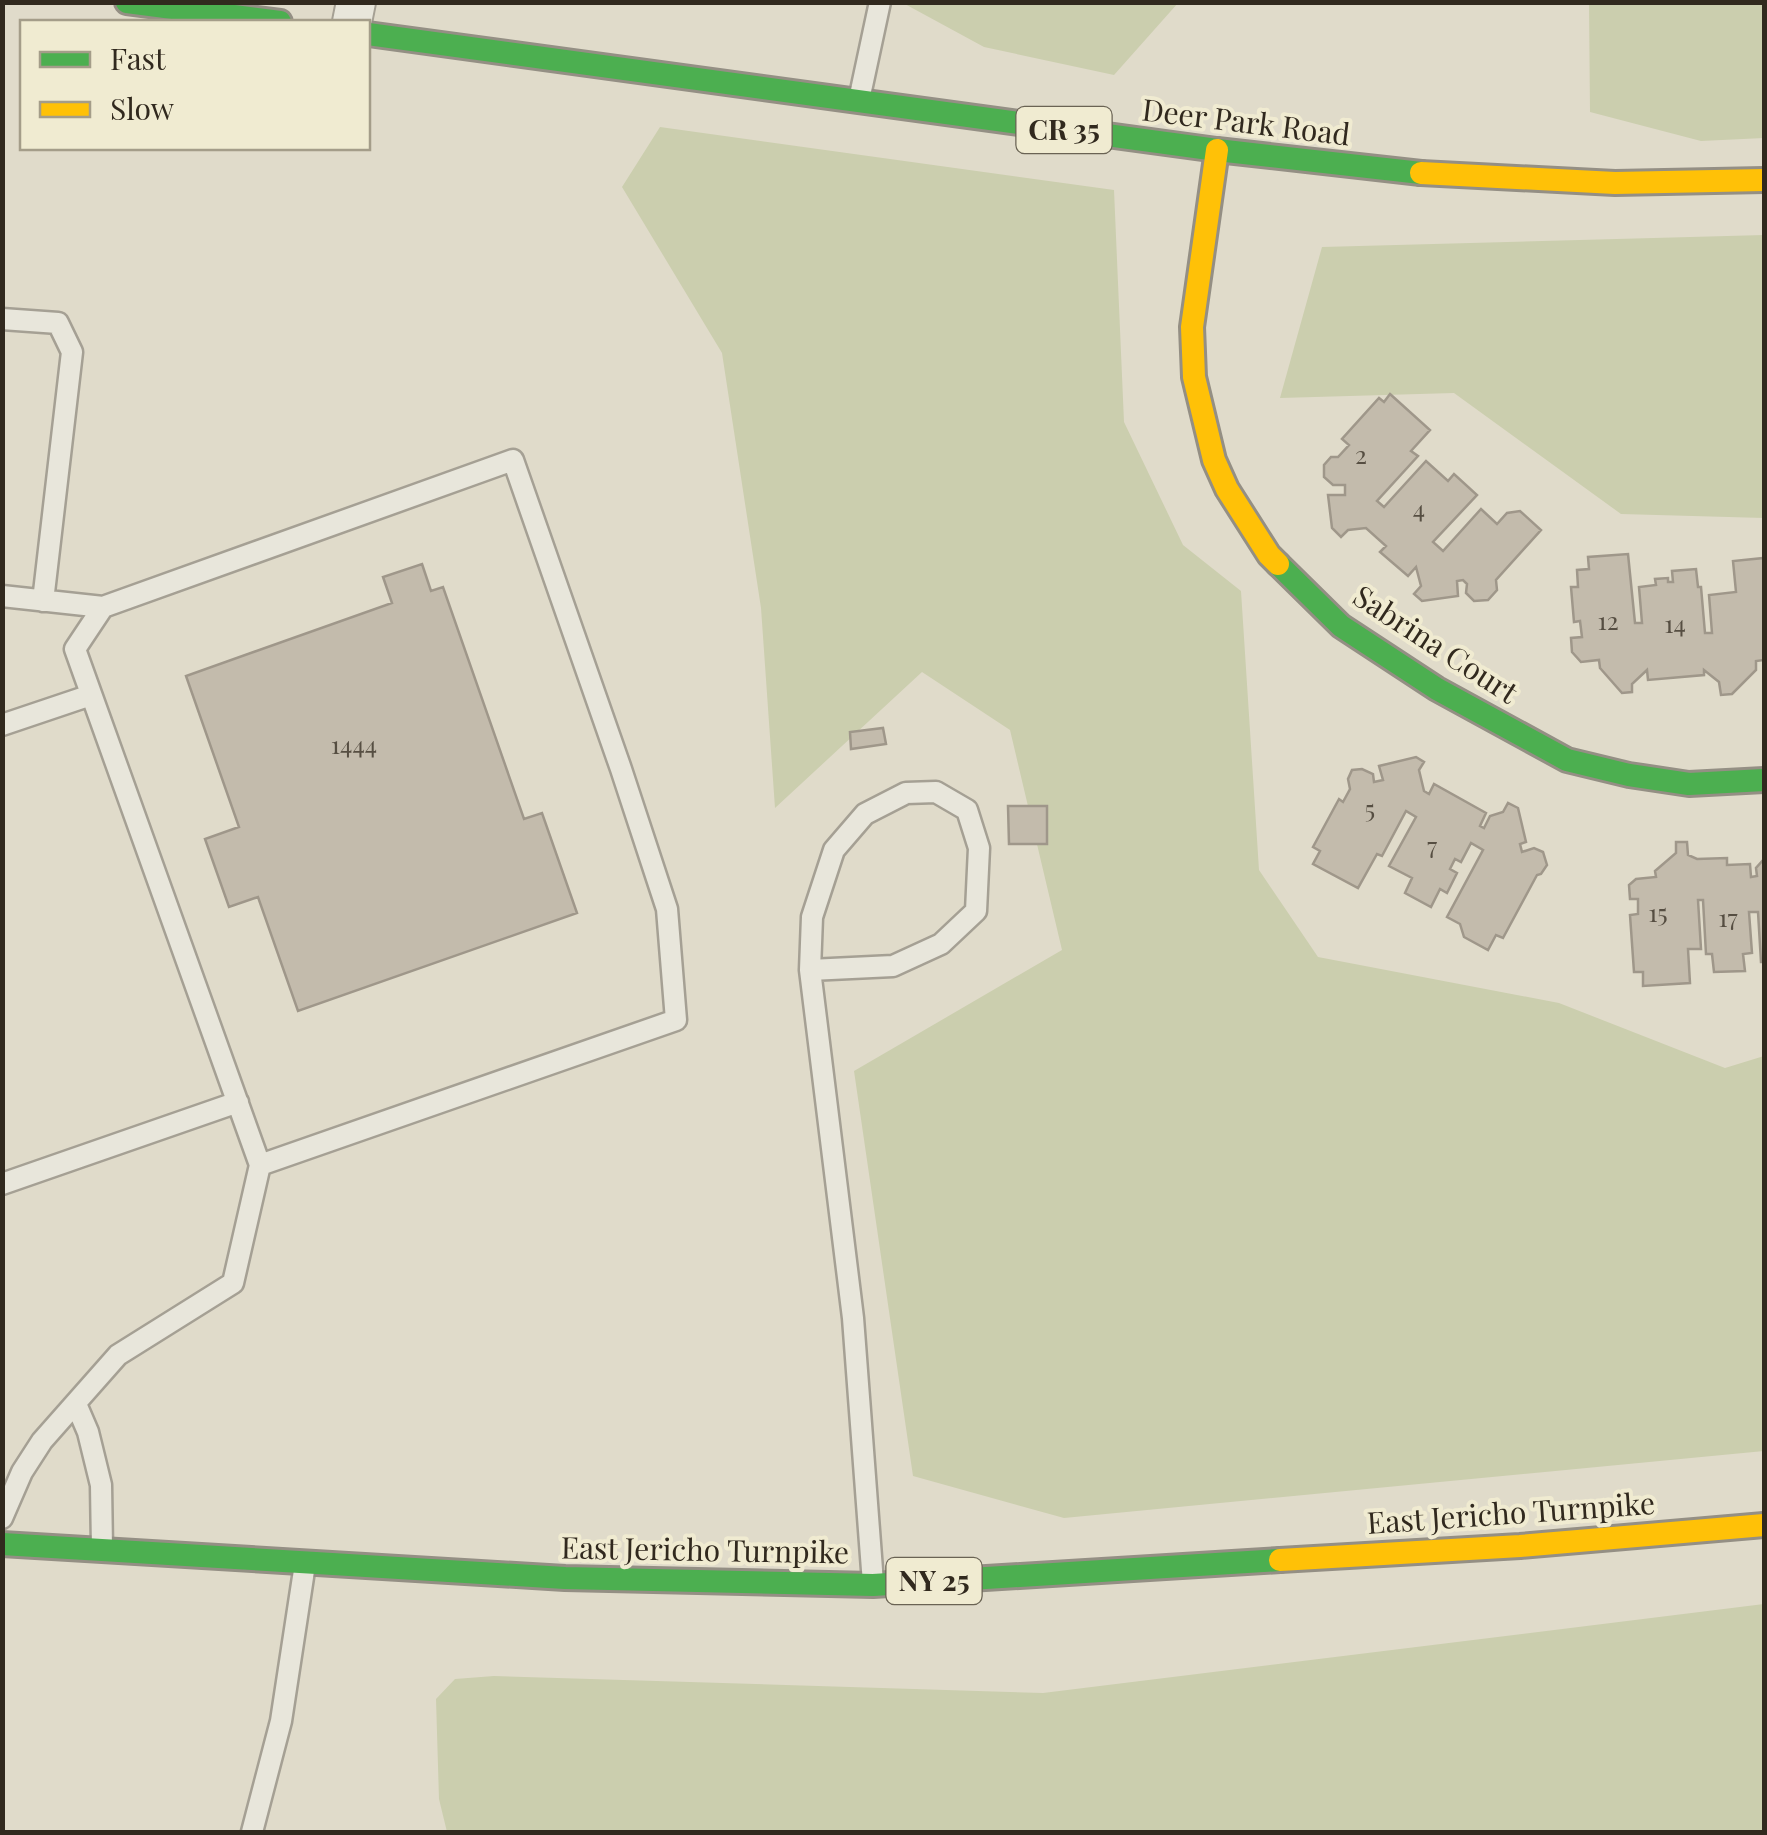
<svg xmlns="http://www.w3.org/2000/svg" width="1767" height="1835" font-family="'Playfair Display',serif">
	<rect width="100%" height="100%" fill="#e0dbca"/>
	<!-- green -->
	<path fill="#cbceae" d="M903,3H1178L1114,75L984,47Z
		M1589,3H1764V138L1701,141L1590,112Z
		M660,127L1114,190L1124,422L1183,545L1241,591L1259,870L1318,957L1559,1003L1725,1068L1764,1056V1451L1064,1518L913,1476L854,1071L1062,950L1010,730L922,672L775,808L761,608L722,353L622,187Z
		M1764,235V518L1621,514L1454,393L1280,398L1322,247Z
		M1764,1604V1832H447L439,1799L436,1699L455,1679L494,1676L1043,1693Z"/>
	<!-- building -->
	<path fill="#c3bbac" stroke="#9f978a" stroke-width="2.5" d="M1390,394L1430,430L1411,451L1418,456L1377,501L1384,507L1426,461L1448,481L1454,474L1477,495L1433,542L1443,551L1481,509L1497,524L1507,513L1520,511L1541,530L1496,580L1497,590L1488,600L1474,601L1466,593L1467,584L1463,580L1457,581L1458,596L1422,601L1414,594L1421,586L1416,567L1408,576L1380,552L1386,546L1366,528L1348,530L1341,537L1332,528L1328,495H1345V485H1333L1324,477V465L1331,457H1338L1349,445L1342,439L1379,398L1384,402Z
		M1628,554L1635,623H1642L1639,587L1656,585L1655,579L1668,578V582H1673L1672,571L1696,569L1698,587H1701L1705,633H1712L1709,595L1736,592L1733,561L1764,558V660L1756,661V670L1732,694L1721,695L1719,682L1704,670V675L1648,680L1647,670L1632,684V692L1622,693L1600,668L1599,660L1581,662L1572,652L1571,638L1582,637L1580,621L1574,622L1571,587H1578L1577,570L1589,569L1588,557Z
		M422,564L431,591L443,587L524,819L542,813L577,913L298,1011L258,897L229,907L205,839L239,827L186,676L392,603L383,577Z
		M883,728L886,744L851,749L850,732Z
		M1416,757L1424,762L1419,770L1424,791L1429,794L1434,784L1486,813L1480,826L1484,828L1490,816L1503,812L1508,803L1518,808L1526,842L1520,844L1522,852L1534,848L1543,852L1547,865L1541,874L1537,875L1503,938L1496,935L1488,950L1464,937L1460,924L1447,917L1483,850L1471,843L1461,862L1455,859L1450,869L1457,873L1447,893L1440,889L1431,907L1405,893L1412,878L1389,866L1416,817L1406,811L1382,856L1377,854L1358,888L1313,864L1320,851L1313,847L1339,799L1343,802L1350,789L1348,779L1352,770L1362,769L1373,774L1374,782L1383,780L1379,766Z
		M1008,806H1047V844H1009Z
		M1676,842H1687L1688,855L1697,859L1727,858V865L1750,864L1751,877L1757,876L1756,868L1764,859V962H1761L1758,912H1749L1752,953L1743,954L1745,971L1714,972L1712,954H1706L1703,900H1698L1701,949H1688L1690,983L1643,986V972H1634L1630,915L1638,914V899H1630L1629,885L1636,879L1656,877L1655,871L1676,853Z"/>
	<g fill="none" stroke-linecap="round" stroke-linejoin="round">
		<!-- lane casing -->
		<g stroke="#a5a094" stroke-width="25">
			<path id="lane" d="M859,100L880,2
				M2,319L58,323L72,352L43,601
				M2,596L103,607
				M2,725L91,695
				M810,970L893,966L941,944L976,911L979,848L967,810L936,792L906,793L865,814L834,850L812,917L810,970L853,1318L873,1583
				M2,1184L238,1102
				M76,1404L88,1432L101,1485L102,1548
				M2,1518L22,1472L42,1441L118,1355L233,1283L260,1165L75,649L103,607L513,460L621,769L667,909L676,1020L260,1165
				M252,1832L281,1721L305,1564"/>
		</g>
		<!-- street casing -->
		<g stroke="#a5a094" stroke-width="42">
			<path id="street" d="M352,22L356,2"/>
		</g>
		<!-- fast casing -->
		<g stroke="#948f84" stroke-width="28">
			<path id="fast" d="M127,2L280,22
				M368,34L1217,150L1421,173
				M1278,564L1341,626L1437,689L1567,760L1629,775L1689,784L1764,780
				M2,1544L565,1578L873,1585L1280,1560"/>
		</g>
		<!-- slow casing -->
		<g stroke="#948f84" stroke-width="28">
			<path id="slow" d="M1217,150L1192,327L1194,377L1214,460L1227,489L1269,555L1278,564
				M1421,173L1615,183L1764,180
				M1280,1560L1520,1546L1764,1525"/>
		</g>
		<!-- lane -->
		<use href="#lane" stroke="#e8e6db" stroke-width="20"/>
		<!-- street -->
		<use href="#street" stroke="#e8e6db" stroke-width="38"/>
		<!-- fast -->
		<use href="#fast" stroke="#4caf50" stroke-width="22"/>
		<!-- slow -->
		<use href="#slow" stroke="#ffc107" stroke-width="22"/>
	</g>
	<g text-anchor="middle" stroke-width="8" stroke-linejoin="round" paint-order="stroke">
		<!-- number labels -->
		<g font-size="25" fill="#564e42">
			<text x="1361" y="464">2</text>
			<text x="1419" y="518">4</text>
			<text x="1608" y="630">12</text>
			<text x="1675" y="633">14</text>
			<text x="354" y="754">1444</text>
			<text x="1370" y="818">5</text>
			<text x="1432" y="855">7</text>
			<text x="1658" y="922">15</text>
			<text x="1728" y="927">17</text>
		</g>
		<!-- shield labels -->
		<g fill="#f0ebd1" stroke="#6a6354" stroke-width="2.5">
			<rect x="1016.5" y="107" width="95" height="46" rx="8"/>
			<rect x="886.5" y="1558" width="95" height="46" rx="8"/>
		</g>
		<g font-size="28" font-weight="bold" fill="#31291e">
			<text x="1064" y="140">CR 35</text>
			<text x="934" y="1591">NY 25</text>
		</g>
		<!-- street labels -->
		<g font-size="30" fill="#31291e" stroke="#f0ebd1">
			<text transform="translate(1246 123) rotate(7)" y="10">Deer Park Road</text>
			<text transform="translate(1435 645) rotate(33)" y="10">Sabrina Court</text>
			<text transform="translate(1511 1514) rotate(-4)" y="10">East Jericho Turnpike</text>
			<text transform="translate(705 1551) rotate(1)" y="10">East Jericho Turnpike</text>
		</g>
	</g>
	<!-- border -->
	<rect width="1767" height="1835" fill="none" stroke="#31291e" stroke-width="10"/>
	<!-- legend -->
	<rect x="20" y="20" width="350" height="130" fill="#f0ebd1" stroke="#a49d89" stroke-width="2.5"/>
	<rect x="40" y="52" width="50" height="15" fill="#4caf50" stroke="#a49d89" stroke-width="2.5"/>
	<text x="110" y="70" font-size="30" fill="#31291e">Fast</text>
	<rect x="40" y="102" width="50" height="15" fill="#ffc107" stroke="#a49d89" stroke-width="2.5"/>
	<text x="110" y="120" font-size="30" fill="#31291e">Slow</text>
</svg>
